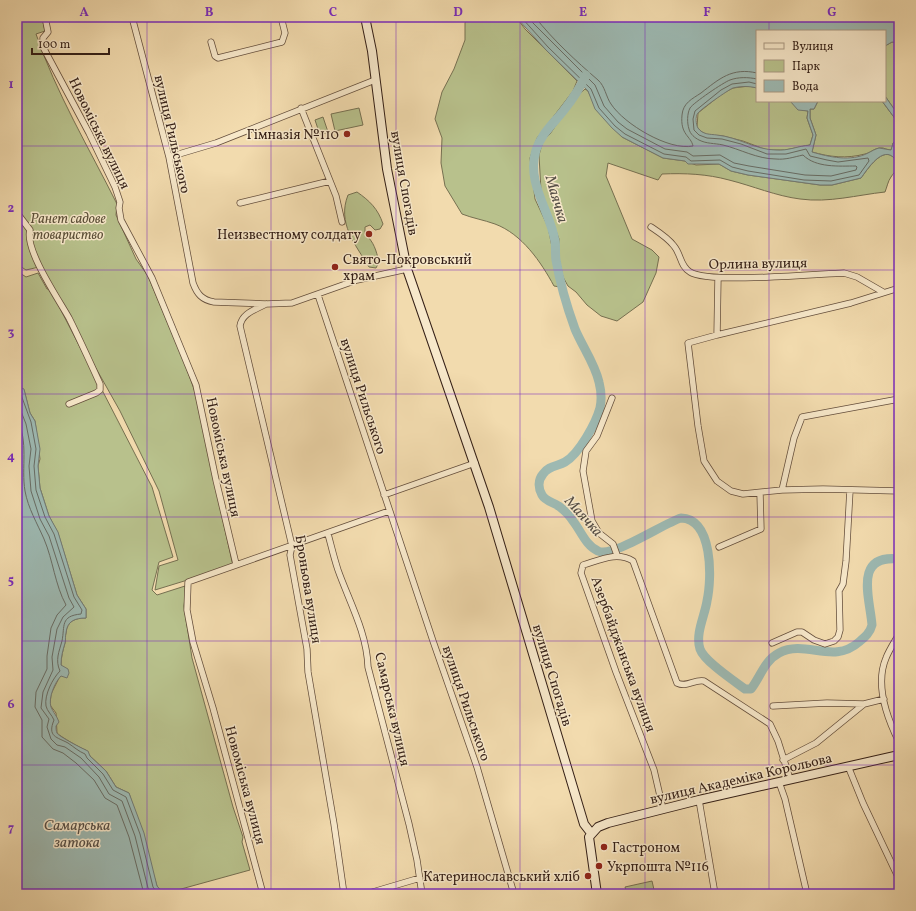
<svg xmlns="http://www.w3.org/2000/svg" width="916" height="911" font-family="Vollkorn,serif">
	<rect width="100%" height="100%" fill="#f2dbae"/>
	<filter id="stains"><feTurbulence type="fractalNoise" baseFrequency=".005" numOctaves="4"/><feColorMatrix values="0 0 0 0 .2 0 0 0 0 .09 0 0 0 0 .02 0 0 0 .5 -.17"/></filter>
	<radialGradient id="worn" r=".72"><stop offset=".6" stop-color="#630" stop-opacity="0"/><stop offset="1" stop-color="#630" stop-opacity=".3"/></radialGradient>
	<!-- green -->
	<path fill="#b8c18c" stroke="#767051" d="M17,17H42L45,31L36,34C56,93 89,148 117,204L116,215L136,259L148,276L185,364L195,392L233,566L155,590L159,566L178,560L159,491L120,411L39,267L26,270L17,264Z
		M467,17H516L525,29L577,81L573,91L537,138L530,158L535,199L548,227L560,287L554,286C541,262 522,234 495,224C484,220 472,218 462,214L445,186L441,163L442,138L435,119L442,92L454,69L465,40V23Z
		M892,42L899,43V116L885,96V46Z
		M749,86L757,88V101H790L802,110L808,111L807,118L813,135L810,145L785,150H767L743,141L723,136L708,135L702,132L697,127L698,113L723,93L733,88Z
		M585,89L588,91L595,105L622,137L663,158L685,161L696,165L719,164L731,171L748,175L820,185H832L861,178C867,170 883,145 894,158C896,160 898,164 898,166C897,171 893,173 891,177C888,181 887,187 885,192C857,195 829,203 800,199C776,196 753,186 729,180C707,174 685,173 662,174L658,180L608,163L606,176L632,239L652,250L659,257L656,273L643,302L617,321L601,316L587,305L576,292L568,286L563,277L558,254L559,239L541,191L539,155L543,141L550,134L574,99Z
		M818,101H882L899,124V141L893,143L892,150C888,150 886,149 883,148C875,147 871,153 865,154C846,159 830,157 812,152L816,135L810,118V109H814Z
		M359,108L363,125L335,131L331,114Z
		M323,117L328,132L320,135L315,120Z
		M357,192C370,201 378,209 383,224L380,229L375,230L370,225L365,227V234C374,242 376,250 379,262L376,268L369,267C355,244 337,223 348,195Z
		M17,271L26,277L38,273L47,289H50L152,487L173,557L159,562L152,590L157,595L185,586L186,589L184,606L192,658L233,807L243,837L242,842L250,870L163,894L157,886L129,793L116,787L106,771L90,756L86,750C80,748 61,737 57,733L56,713L50,705L51,694L64,668L61,665C61,657 63,650 65,643C66,639 65,636 66,633C67,621 75,618 86,618V609L77,595L58,533L49,516L40,488L38,466L40,459L35,421L30,413L24,390L17,386Z
		M652,881L655,894H627L625,887Z"/>
	<!-- water -->
	<path fill="#9db9b2" stroke="#737b74" d="M516,17H899V43L892,42L885,46V31H757V88C749,86 741,86 733,88C728,90 701,109 698,113C695,116 696,125 698,128C703,135 710,134 717,135C738,137 756,150 776,150C788,151 798,146 810,145L813,135L807,118L808,111L798,110L790,101H818L814,109H810V118L816,135L812,152C829,157 851,162 868,153C872,151 875,149 879,148L891,150L893,143L897,140L899,141V170C897,167 898,162 895,159C883,144 867,170 861,178L832,185H820L748,175L731,171L719,164H688L685,161L663,158L622,137L612,128L595,109L588,91L546,50Z
		M885,96L899,116V124L882,101H885Z
		M17,386L24,389L30,413L35,421L40,449L38,466L40,488L49,516L58,532L77,595L86,609V618C75,618 67,621 66,633C65,636 66,639 65,643C63,650 61,656 61,665L68,669L69,673L67,678L61,676C55,682 48,698 51,707C53,712 57,716 59,722L56,726C56,728 56,731 57,733C58,736 83,749 88,751L90,756L106,771L116,787L129,793L144,833L157,886L164,894H17Z"/>
	<g fill="none" stroke-linecap="round" stroke-linejoin="round">
		<!-- shore -->
		<path stroke="#686c64" stroke-width="1" d="M521,17L548,47L591,89L599,108L615,126L625,134L664,154L686,157L691,161L720,160L732,167L748,171L804,180L831,181L859,175L869,161L868,158L838,162L827,160L810,156L806,149L786,154H767L741,144L722,139L707,138L699,135L694,130L693,119L695,111L721,90L732,84L749,82L757,84
			M527,17L595,85L604,106L618,122L627,129L665,149L687,152L693,156L720,155L734,163L749,166L805,175L831,176L856,170L857,167L856,166C839,166 816,168 803,155C794,157 785,160 776,159C757,159 740,149 723,145C714,143 707,144 699,140C695,138 690,134 689,129C687,123 687,114 690,108C693,103 724,82 730,80C738,77 748,77 757,79
			M535,17C553,40 576,61 598,80C605,86 606,97 611,104C624,124 669,151 693,146C691,136 680,135 682,115C683,103 692,99 701,93C719,79 732,67 757,73
			M17,390L20,392L31,422L36,449L34,466L36,490L45,517L54,534L74,597L82,610L81,614C60,616 65,626 62,641C59,652 55,660 60,671C53,678 44,695 46,706C47,711 52,715 54,720C47,737 57,737 68,743C74,747 78,751 85,754L87,758L103,774L113,790L126,797L140,834L153,887L158,894
			M17,401L26,424L31,449L29,466L31,491L40,519L49,536L69,598L74,607L63,617L57,629L52,657L53,670L43,692L41,708L49,719L47,727L51,739L57,745L65,747L81,758L99,777L109,794L122,801L135,836L148,888L152,894
			M17,419C29,442 21,467 25,491C28,508 37,523 44,539C53,560 55,585 66,605L57,615L51,628L47,656V669L36,692L35,707L42,720V737L53,749L63,753L76,763L94,780L105,798L117,805L129,837L144,894"/>
		<!-- river -->
		<path stroke="#9db9b2" stroke-width="9" d="M586,75C580,88 572,100 564,110C554,123 541,134 536,150C526,183 550,211 555,241C556,247 555,254 556,260C560,283 567,307 575,329C582,346 595,364 599,382C601,390 602,399 600,408C596,423 579,454 565,462C558,466 548,466 543,474C538,480 538,488 542,495C545,501 555,503 560,507C565,511 570,516 573,521C581,531 586,546 598,551C613,558 664,523 681,518C713,519 712,578 707,601C705,615 695,634 700,649C704,661 734,681 745,689H751C761,676 764,661 779,653C806,639 833,665 859,642C865,637 870,633 872,625C870,598 853,554 899,559"/>
		<!-- street casing -->
		<g stroke="#644e3c" stroke-width="7">
			<path id="street" d="M45,17L48,32L43,38V47L89,133L115,187L120,202L119,208L121,220L152,278L196,385L216,480L236,564
				M132,17L169,157L193,283C197,294 202,300 214,302L266,304L292,303L357,280L407,269
				M211,42L215,56L218,58L282,42L285,33L281,17
				M301,108L336,196L342,222
				M169,157L216,143L375,80
				M240,203L330,181
				M17,213L30,230C24,249 59,300 69,318C80,340 90,362 100,384V390L96,393L69,404
				M651,227C660,233 668,238 674,246C681,254 680,266 690,272C708,284 817,274 844,273L857,277L883,292
				M899,288L851,303L717,335L688,343L698,426L704,461L717,481L731,491L743,494L782,490L823,489L899,491
				M318,295L433,641L477,767L514,894
				M266,304C255,310 242,313 240,326L292,546L290,555L307,649L308,672L334,824L344,894
				M717,335L718,278
				M612,398L597,436L586,451L583,471L592,521L599,533L613,544L617,555
				M782,490L794,438L802,417L899,399
				M384,495L475,463
				M328,534C331,545 334,558 338,570C349,601 367,633 368,667L409,824L417,860L422,894
				M719,547L761,529L760,493
				M899,634C895,641 889,650 886,658C875,684 887,718 899,742
				M772,643L797,632H802L814,640L825,644L834,641L838,637L840,630L839,591L843,584L846,561L850,490
				M773,706L827,703L864,704
				M783,760L816,743L864,704L884,699
				M848,766L863,803L899,879
				M779,782L785,799L807,894
				M699,800L715,894
				M663,809L654,770L616,672L581,573L583,565C600,560 617,551 633,561L677,683C687,688 694,679 704,681L770,724L778,741L790,779
				M263,894L213,708L193,642L187,610L188,582L389,511
				M366,894L420,878"/>
		</g>
		<!-- secondary casing -->
		<g stroke="#341f16" stroke-width="10">
			<path id="secondary" d="M365,17L372,51L387,169L407,269L489,507L584,824L591,833
				M597,894L589,837L598,827L608,823L699,800L899,755"/>
		</g>
		<!-- street -->
		<use href="#street" stroke="#f7e8ca" stroke-width="5.5"/>
		<!-- secondary -->
		<use href="#secondary" stroke="#f7e8ca" stroke-width="8"/>
	</g>
	<!-- grid -->
	<path fill="none" stroke="#7b2cbf" stroke-width="1" stroke-opacity="0.55" d="M147,17V894M271,17V894M396,17V894M520,17V894M645,17V894M769,17V31M769,101V894M17,146H899M17,270H899M17,394H899M17,517H899M17,641H899M17,765H899"/>
	<!-- markers -->
	<g fill="#8f2418" stroke="#f7e8ca" stroke-width="1.5">
		<circle cx="347" cy="134" r="4"/>
		<circle cx="369" cy="234" r="4"/>
		<circle cx="335" cy="267" r="4"/>
		<circle cx="604" cy="847" r="4"/>
		<circle cx="599" cy="866" r="4"/>
		<circle cx="588" cy="876" r="4"/>
	</g>
	<g text-anchor="middle" stroke-width="3" stroke-linejoin="round" paint-order="stroke">
		<!-- street labels -->
		<g font-size="14" fill="#341f16" stroke="#f7e8ca">
			<text transform="translate(100 133) rotate(64)" y="5">Новоміська вулиця</text>
			<text transform="translate(173 134) rotate(77)" y="5">вулиця Рильського</text>
			<text transform="translate(405 183) rotate(80)" y="5">вулиця Спогадів</text>
			<text transform="translate(758 263) rotate(-1)" y="5">Орлина вулиця</text>
			<text transform="translate(364 396) rotate(72)" y="5">вулиця Рильського</text>
			<text transform="translate(224 457) rotate(78)" y="5">Новоміська вулиця</text>
			<text transform="translate(309 589) rotate(81)" y="5">Броньова вулиця</text>
			<text transform="translate(624 654) rotate(70)" y="5">Азербайджанська вулиця</text>
			<text transform="translate(553 675) rotate(73)" y="5">вулиця Спогадів</text>
			<text transform="translate(467 703) rotate(71)" y="5">вулиця Рильського</text>
			<text transform="translate(393 709) rotate(77)" y="5">Самарська вулиця</text>
			<text transform="translate(741 778) rotate(-13)" y="5">вулиця Академіка Корольова</text>
			<text transform="translate(246 785) rotate(75)" y="5">Новоміська вулиця</text>
		</g>
		<!-- poi labels -->
		<g font-size="14" fill="#341f16" stroke="#f7e8ca" text-anchor="end">
			<text x="339" y="139">Гімназія №110</text>
			<text x="361" y="239">Неизвестному солдату</text>
			<text x="343" y="264" text-anchor="start">Свято-Покровський<tspan x="343" dy="16">храм</tspan></text>
			<text x="612" y="852" text-anchor="start">Гастроном</text>
			<text x="607" y="871" text-anchor="start">Укрпошта №116</text>
			<text x="580" y="881">Катеринославський хліб</text>
		</g>
		<!-- park labels -->
		<g font-size="14" font-style="italic" fill="#5c5039" stroke="#f7e8ca">
			<text x="68" y="223">Ранет садове<tspan x="68" dy="16">товариство</tspan></text>
		</g>
		<!-- water labels -->
		<g font-size="15" font-style="italic" fill="#544d45" stroke="#f7e8ca">
			<text transform="translate(557 199) rotate(74)" y="5">Маячка</text>
			<text transform="translate(584 516) rotate(48)" y="5">Маячка</text>
			<text x="77" y="830">Самарська<tspan x="77" dy="17">затока</tspan></text>
		</g>
	</g>
	<!-- margin -->
	<rect width="916" height="911" fill="none" stroke="#f2dbae" stroke-width="44"/>
	<!-- legend -->
	<rect x="756" y="30" width="130" height="72" fill="#f7e8ca" stroke="#a99882"/>
	<rect x="764" y="43" width="20" height="6" fill="#f7e8ca" stroke="#a99882"/>
	<text x="792" y="50" font-size="12" fill="#341f16">Вулиця</text>
	<rect x="764" y="60" width="20" height="12" fill="#b8c18c" stroke="#a99882"/>
	<text x="792" y="70" font-size="12" fill="#341f16">Парк</text>
	<rect x="764" y="80" width="20" height="12" fill="#9db9b2" stroke="#a99882"/>
	<text x="792" y="90" font-size="12" fill="#341f16">Вода</text>
	<!-- scale -->
	<path d="M32 48v6h77v-6" fill="none" stroke="#341f16" stroke-width="2"/>
	<text x="38" y="48" font-size="12" fill="#341f16" stroke="#f7e8ca" stroke-width="3" paint-order="stroke">100 m</text>
	<rect x="22" y="22" width="872" height="867" fill="none" stroke="#7b2cbf" stroke-width="1.5"/>
	<g font-size="13" text-anchor="middle" font-weight="bold" fill="#7b2cbf">
		<text x="84" y="16">A</text>
		<text x="209" y="16">B</text>
		<text x="333" y="16">C</text>
		<text x="458" y="16">D</text>
		<text x="583" y="16">E</text>
		<text x="707" y="16">F</text>
		<text x="832" y="16">G</text>
		<text x="11" y="88">1</text>
		<text x="11" y="212">2</text>
		<text x="11" y="336">3</text>
		<text x="11" y="460">4</text>
		<text x="11" y="584">5</text>
		<text x="11" y="708">6</text>
		<text x="11" y="832">7</text>
	</g>
	<rect width="100%" height="100%" filter="url(#stains)"/>
	<rect width="100%" height="100%" fill="url(#worn)"/>
</svg>
